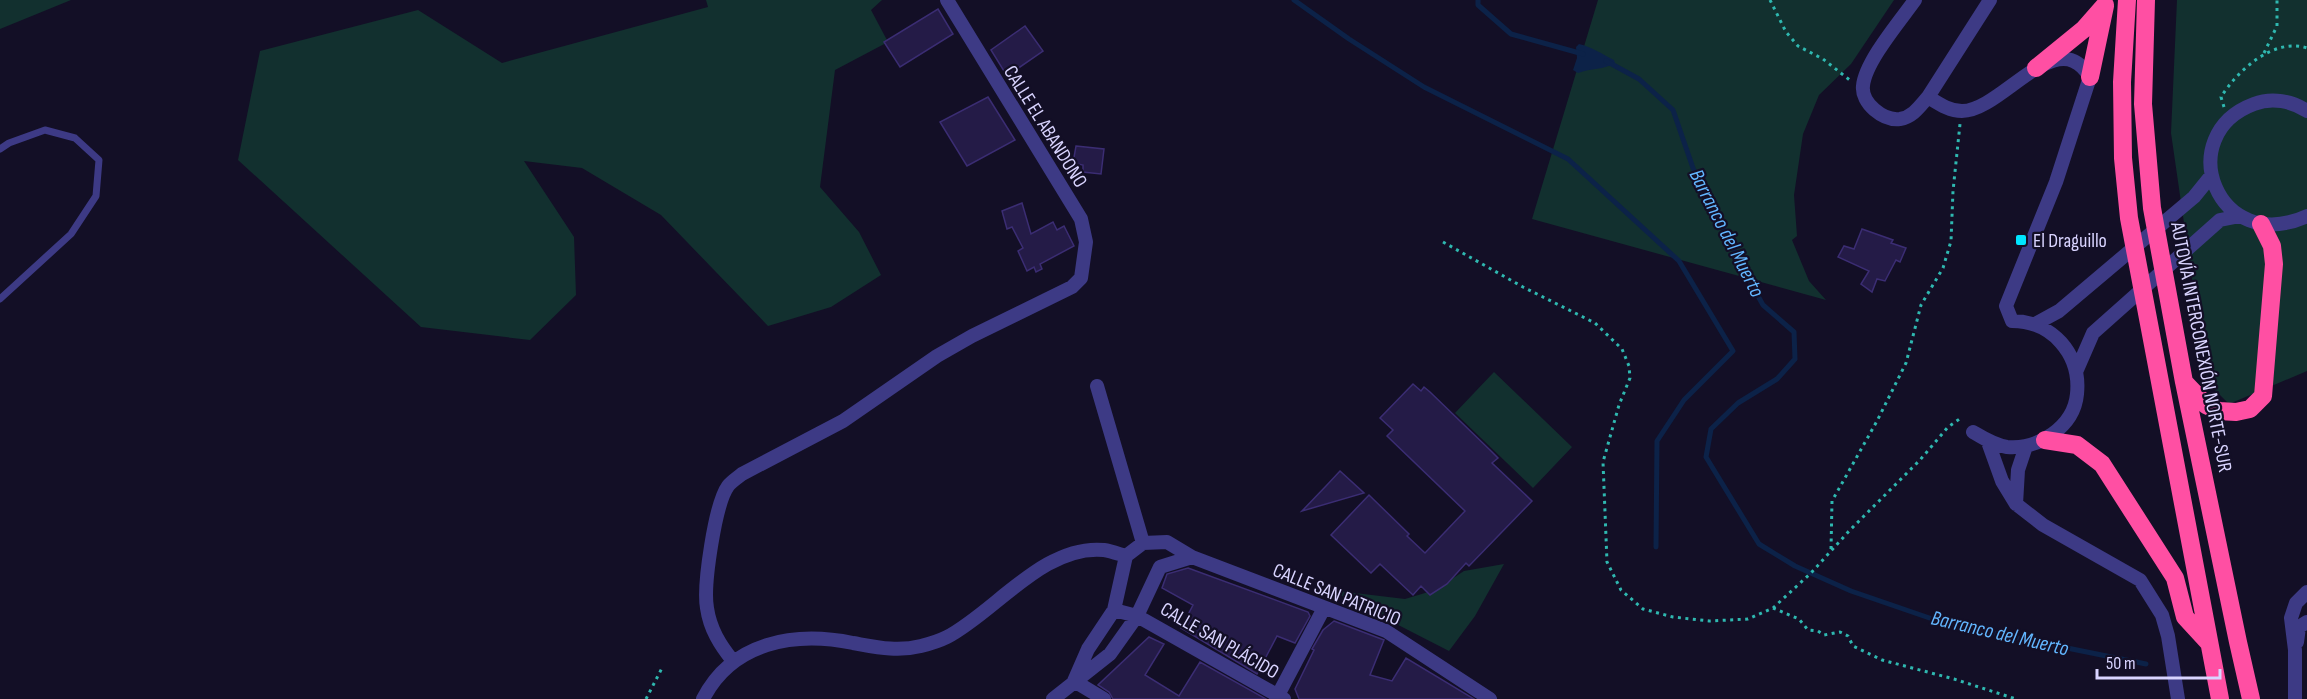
<svg xmlns="http://www.w3.org/2000/svg" width="2307" height="699" font-family="'Sofia Sans Condensed',sans-serif">
	<rect width="100%" height="100%" fill="#130f26"/>
	<!-- green -->
	<path fill="#12302f" d="M0,0H71L0,29Z
		M706,0H882L871,10L888,42L835,70L820,187L859,232L881,275L831,307L768,326L661,215L582,168L524,161L574,237L576,295L530,340L421,327L238,160L260,51L418,10L502,63L708,7Z
		M1598,0H1894L1851,64L1819,95L1803,134L1794,195L1797,236L1792,240L1809,281L1826,300L1532,219Z
		M2177,0H2307V371L2229,404L2207,382L2171,133Z
		M1494,372L1572,447L1533,488L1455,413Z
		M1504,564L1475,616L1449,651L1330,590L1405,599L1435,590L1464,571Z"/>
	<!-- water -->
	<path fill="#0c2248" d="M1579,44C1592,47 1602,54 1614,60L1615,63C1604,70 1591,68 1578,73L1573,70L1577,58L1576,47Z"/>
	<g fill="none" stroke-linecap="round" stroke-linejoin="round">
		<!-- stream -->
		<path stroke="#0c2248" stroke-width="5" d="M1294,0L1349,39L1424,87L1568,159L1679,261L1733,351L1684,400L1657,441L1656,547
			M1478,0V5L1511,34L1583,54
			M1606,61L1639,79L1673,110L1693,168L1748,278L1763,305L1794,332L1795,359L1777,379L1738,403L1711,429L1706,457L1759,544L1795,566L1851,591L1944,623L2146,664"/>
	</g>
	<!-- building -->
	<path fill="#241b47" stroke="#3b2d73" stroke-width="1.5" d="M938,9L953,34L900,67L884,42Z
		M1025,26L1043,51L1007,76L991,50Z
		M988,97L1015,140L967,166L940,122Z
		M1076,146L1104,149L1101,174L1083,172V165L1073,163Z
		M1022,203L1031,234L1053,222L1057,230L1064,226L1074,246L1040,264L1042,269L1036,272L1034,267L1027,271L1018,251L1023,248L1012,227L1007,229L1002,211Z
		M1862,229L1893,240L1891,243L1906,248L1900,262L1896,260L1885,281L1877,279L1872,292L1861,284L1869,271L1838,257L1844,246L1854,249Z
		M1413,384L1421,391L1424,387L1430,392L1490,450L1498,458L1492,463L1532,501L1469,566L1466,563L1447,584L1430,595L1421,586L1413,595L1380,564L1371,573L1331,535L1369,495L1409,534L1407,536L1425,553L1465,511L1387,436L1393,430L1380,418Z
		M1340,471L1364,493L1302,511L1326,486Z
		M1188,568L1308,612L1310,616L1295,643L1277,636L1257,674L1181,628L1193,605L1162,588L1167,574Z
		M1334,621L1384,640L1370,675L1392,681L1406,658L1474,699H1299L1295,689L1314,650L1312,649L1323,630Z
		M1149,637L1164,644L1145,675L1179,696L1200,662L1266,699H1113L1109,692L1098,685Z"/>
	<g fill="none" stroke-linecap="round" stroke-linejoin="round">
		<!-- path -->
		<path stroke="#2fb8b0" stroke-width="3" stroke-dasharray="3 4.5" stroke-linecap="butt" d="M1770,0L1786,32L1798,46L1823,59L1851,81
			M2264,53L2277,26V0
			M2224,107L2221,97C2237,71 2274,37 2307,48
			M1443,242L1523,287L1595,323L1622,349L1629,366L1630,378L1619,405L1603,462L1607,562L1621,590L1643,609L1673,617L1709,621L1748,619L1773,608L1811,573L1850,530L1920,460L1948,427L1961,418
			M1831,549L1832,501L1877,421L1906,363L1921,305L1943,268L1951,241L1953,191L1960,124
			M1773,608L1799,619L1808,630L1818,631L1824,635L1840,632L1848,636L1853,646L1882,660L1954,679L2016,699
			M646,699L662,668"/>
		<!-- service -->
		<path stroke="#3d3a85" stroke-width="7" d="M0,149L9,143L45,130L75,138L99,160L96,196L71,234L0,299"/>
		<!-- minor -->
		<path stroke="#3d3a85" stroke-width="14" d="M1915,0C1900,21 1865,62 1863,86C1861,103 1883,121 1900,119C1913,117 1920,106 1928,97C1938,103 1949,111 1962,111C2002,111 2057,22 2090,77L2056,182L2006,306L2012,321C2052,321 2081,354 2077,394C2074,427 2038,450 2007,447C1994,445 1983,438 1973,432
			M1928,97L1990,0
			M2307,111C2292,101 2272,97 2254,104C2171,135 2217,257 2307,216
			M2035,324L2059,311L2194,197L2211,176
			M2076,372L2093,333L2220,220L2240,216
			M1097,386L1143,543
			M1988,442L2002,481L2016,504L2043,525L2140,580L2162,615L2168,636L2178,699
			M2016,504L2018,470L2026,446
			M1114,610L1137,616L1284,699
			M2297,642L2299,627L2307,622
			M733,661C720,645 710,629 707,608C703,586 715,504 728,486C731,482 737,478 742,474L843,421L937,356L972,336L1072,287L1081,278L1086,242L1081,219L947,0
			M1074,681L1088,649L1114,610L1126,556L1143,543L1167,542L1192,557L1386,631L1490,699
			M1074,681L1104,699
			M703,699C732,642 794,631 853,643C876,647 897,652 921,646C929,644 939,641 947,637C995,612 1044,544 1104,550C1111,551 1119,554 1126,556
			M1053,699L1110,654L1137,616L1160,567L1192,557
			M1276,699L1324,608
			M2295,699V650L2291,618L2296,603L2307,592"/>
		<!-- motorway -->
		<path stroke="#ff4fa3" stroke-width="18" d="M2127,0L2122,82L2123,158L2129,218L2220,699
			M2146,0L2143,104L2152,208L2184,382L2238,642L2251,699
			M2036,68L2084,29L2105,5
			M2090,77L2105,6
			M2184,382L2206,405L2219,411L2236,412L2250,409L2263,396L2274,264L2272,246L2261,224
			M2045,440L2077,445L2102,464L2175,578L2185,617L2208,642"/>
	</g>
	<!-- markers -->
	<rect fill="#00e5ff" stroke="#130f26" stroke-width="2" x="2015" y="234" width="12" height="12" rx="3"/>
	<g text-anchor="middle" stroke-width="4.5" stroke-linejoin="round" paint-order="stroke">
		<!-- street labels -->
		<g font-size="20" fill="#d9d4ff" stroke="#130f26">
			<text transform="translate(1046 126) rotate(58)" y="7">CALLE EL ABANDONO</text>
			<text transform="translate(2202 347) rotate(79)" y="7">AUTOVÍA INTERCONEXIÓN NORTE-SUR</text>
			<text transform="translate(1337 594) rotate(22)" y="7">CALLE SAN PATRICIO</text>
			<text transform="translate(1220 640) rotate(30)" y="7">CALLE SAN PLÁCIDO</text>
		</g>
		<!-- poi labels -->
		<g font-size="20" fill="#d9d4ff" stroke="#130f26" text-anchor="start">
			<text x="2033" y="247">El Draguillo</text>
		</g>
		<!-- water labels -->
		<g font-size="21" font-style="italic" fill="#62b6ff" stroke="#130f26">
			<text transform="translate(1727 233) rotate(63)" y="7">Barranco del Muerto</text>
			<text transform="translate(2000 633) rotate(13)" y="7">Barranco del Muerto</text>
		</g>
	</g>
	<!-- scale -->
	<path d="M2097 669v9h123v-9" fill="none" stroke="#d9d4ff" stroke-width="3"/>
	<text x="2106" y="669" font-size="18" fill="#d9d4ff" stroke="#130f26" stroke-width="4.5" paint-order="stroke">50 m</text>
</svg>
